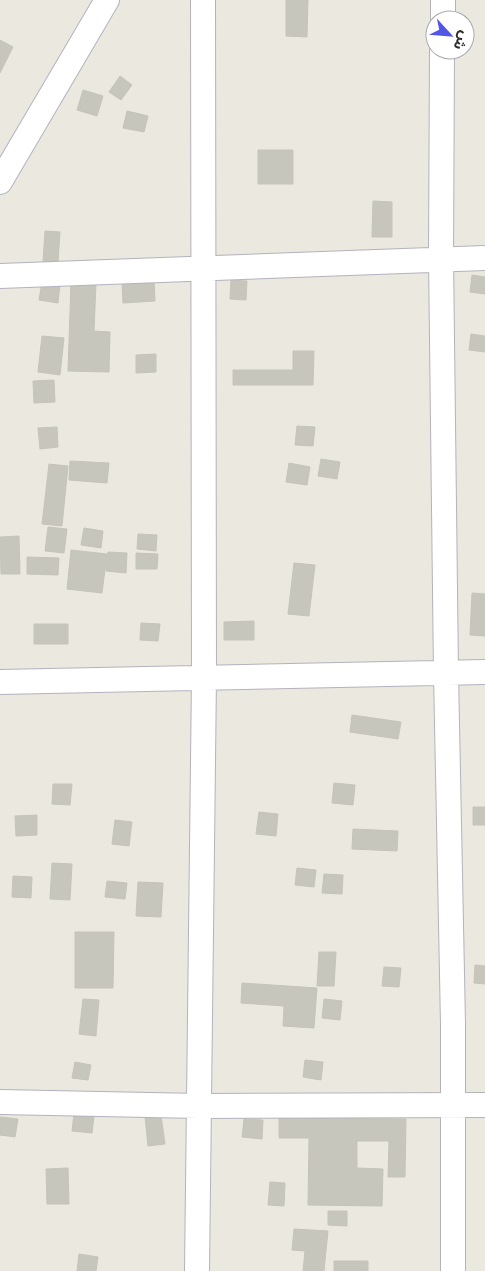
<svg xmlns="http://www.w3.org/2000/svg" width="485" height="1271" font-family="Jost,'Noto Sans Arabic',sans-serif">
	<rect width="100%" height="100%" fill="#ebe8df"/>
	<!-- building -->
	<path fill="#c7c6bd" stroke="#c6c4b9" d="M286,0H308L307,37L286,36Z
		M0,40L13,47L0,73Z
		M120,76L132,85L121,100L109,92Z
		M83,90L103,96L97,116L77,110Z
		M127,111L148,116L144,132L123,128Z
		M258,150H293V184H258Z
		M373,201L392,202V237H372Z
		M45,231L60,232L58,262L43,261Z
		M472,275L485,277V294L470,292Z
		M154,280L155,301L123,303L122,283Z
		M231,280L247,281L246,300L230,299Z
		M42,282L60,284L58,303L39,300Z
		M71,282L96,283L94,331L110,332L109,372L68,371Z
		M471,334L485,336V352L469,350Z
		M42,336L64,338L60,375L38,372Z
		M293,351H314L313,385H233V370H293Z
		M156,354V372L136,373V355Z
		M54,380L55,402L34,403L33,381Z
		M297,426L315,427L313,446L295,445Z
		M57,427L58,447L40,449L38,428Z
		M321,459L340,462L337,479L318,476Z
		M70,461L109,463L107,483L69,480Z
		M289,463L310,467L307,485L286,482Z
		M49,464L68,466L62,526L42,524Z
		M48,527L67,529L64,553L45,551Z
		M84,528L103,531L101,548L81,545Z
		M138,534L157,535L156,551L137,549Z
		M19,536L20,574H1L0,537Z
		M71,550L107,554L102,593L67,589Z
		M108,552L127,553L126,573L106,571Z
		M136,553L158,554L157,569H136Z
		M27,557L59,558L58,575L27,574Z
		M294,563L315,565L309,616L288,614Z
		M472,593L485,594V636L470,635Z
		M254,621V640H224V622Z
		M141,623L160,624L158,641L140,640Z
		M34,624H68V644H34Z
		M352,715L401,722L398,739L350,732Z
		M334,783L355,785L353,805L332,803Z
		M53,784H72L70,805L52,804Z
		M473,807H485V825H473Z
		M259,812L278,814L276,836L256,834Z
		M37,815V835L16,836L15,816Z
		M115,820L132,822L129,846L112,844Z
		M353,829L398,831L397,851L352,849Z
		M52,863L72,864L70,900L50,899Z
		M297,868L316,870L314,887L295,885Z
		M324,874L343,875L342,894L322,893Z
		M13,876L32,877L31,898L12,897Z
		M107,881L127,883L125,899L105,897Z
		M138,882L163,883L161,917L136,916Z
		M75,932H114L113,988H75Z
		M319,952H336L334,986H317Z
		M475,965L485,966V984L474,983Z
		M384,967L401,968L399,987L382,986Z
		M242,983L317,988L314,1028L283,1026L284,1006L241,1003Z
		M83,999L99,1000L96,1036L79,1034Z
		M324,999L342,1001L340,1020L322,1018Z
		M305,1060L323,1062L321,1080L303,1077Z
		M75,1062L91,1065L88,1080L72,1078Z
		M74,1114L94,1116L92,1133L72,1131Z
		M161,1115L165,1144L148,1146L145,1117Z
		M0,1117L18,1119L15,1137L0,1135Z
		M279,1118L406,1119L405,1177H388L389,1141H357V1168L383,1169L382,1206L308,1205L309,1138H279Z
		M244,1119L263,1120L262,1139L242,1137Z
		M68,1168L69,1204H47L46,1169Z
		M270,1182L285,1183L284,1206L268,1205Z
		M328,1211H347V1226L328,1225Z
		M294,1229L328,1231L324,1271H303L305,1251L292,1250Z
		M79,1254L98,1257L96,1271H77Z
		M334,1261H368V1271H334Z"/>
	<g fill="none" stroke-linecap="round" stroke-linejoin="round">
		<!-- minor casing -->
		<g stroke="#b3b3bd" stroke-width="26">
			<path id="minor" d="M443,20V0
				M442,50L441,256L446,673L453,1024V1271
				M0,182L107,0
				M0,276L485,258
				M0,682L485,672
				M0,1102L199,1106L485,1105
				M197,1271L204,677L203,0"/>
		</g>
		<!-- minor -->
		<use href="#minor" stroke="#fff" stroke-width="24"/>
	</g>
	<!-- north arrow -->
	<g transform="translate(450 35) rotate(116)"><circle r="24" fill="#ffffff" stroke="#aaaaaa"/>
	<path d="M0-4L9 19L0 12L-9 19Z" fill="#5355e4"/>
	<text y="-8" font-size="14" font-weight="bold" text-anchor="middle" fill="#2b2b2b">ش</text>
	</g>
</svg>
